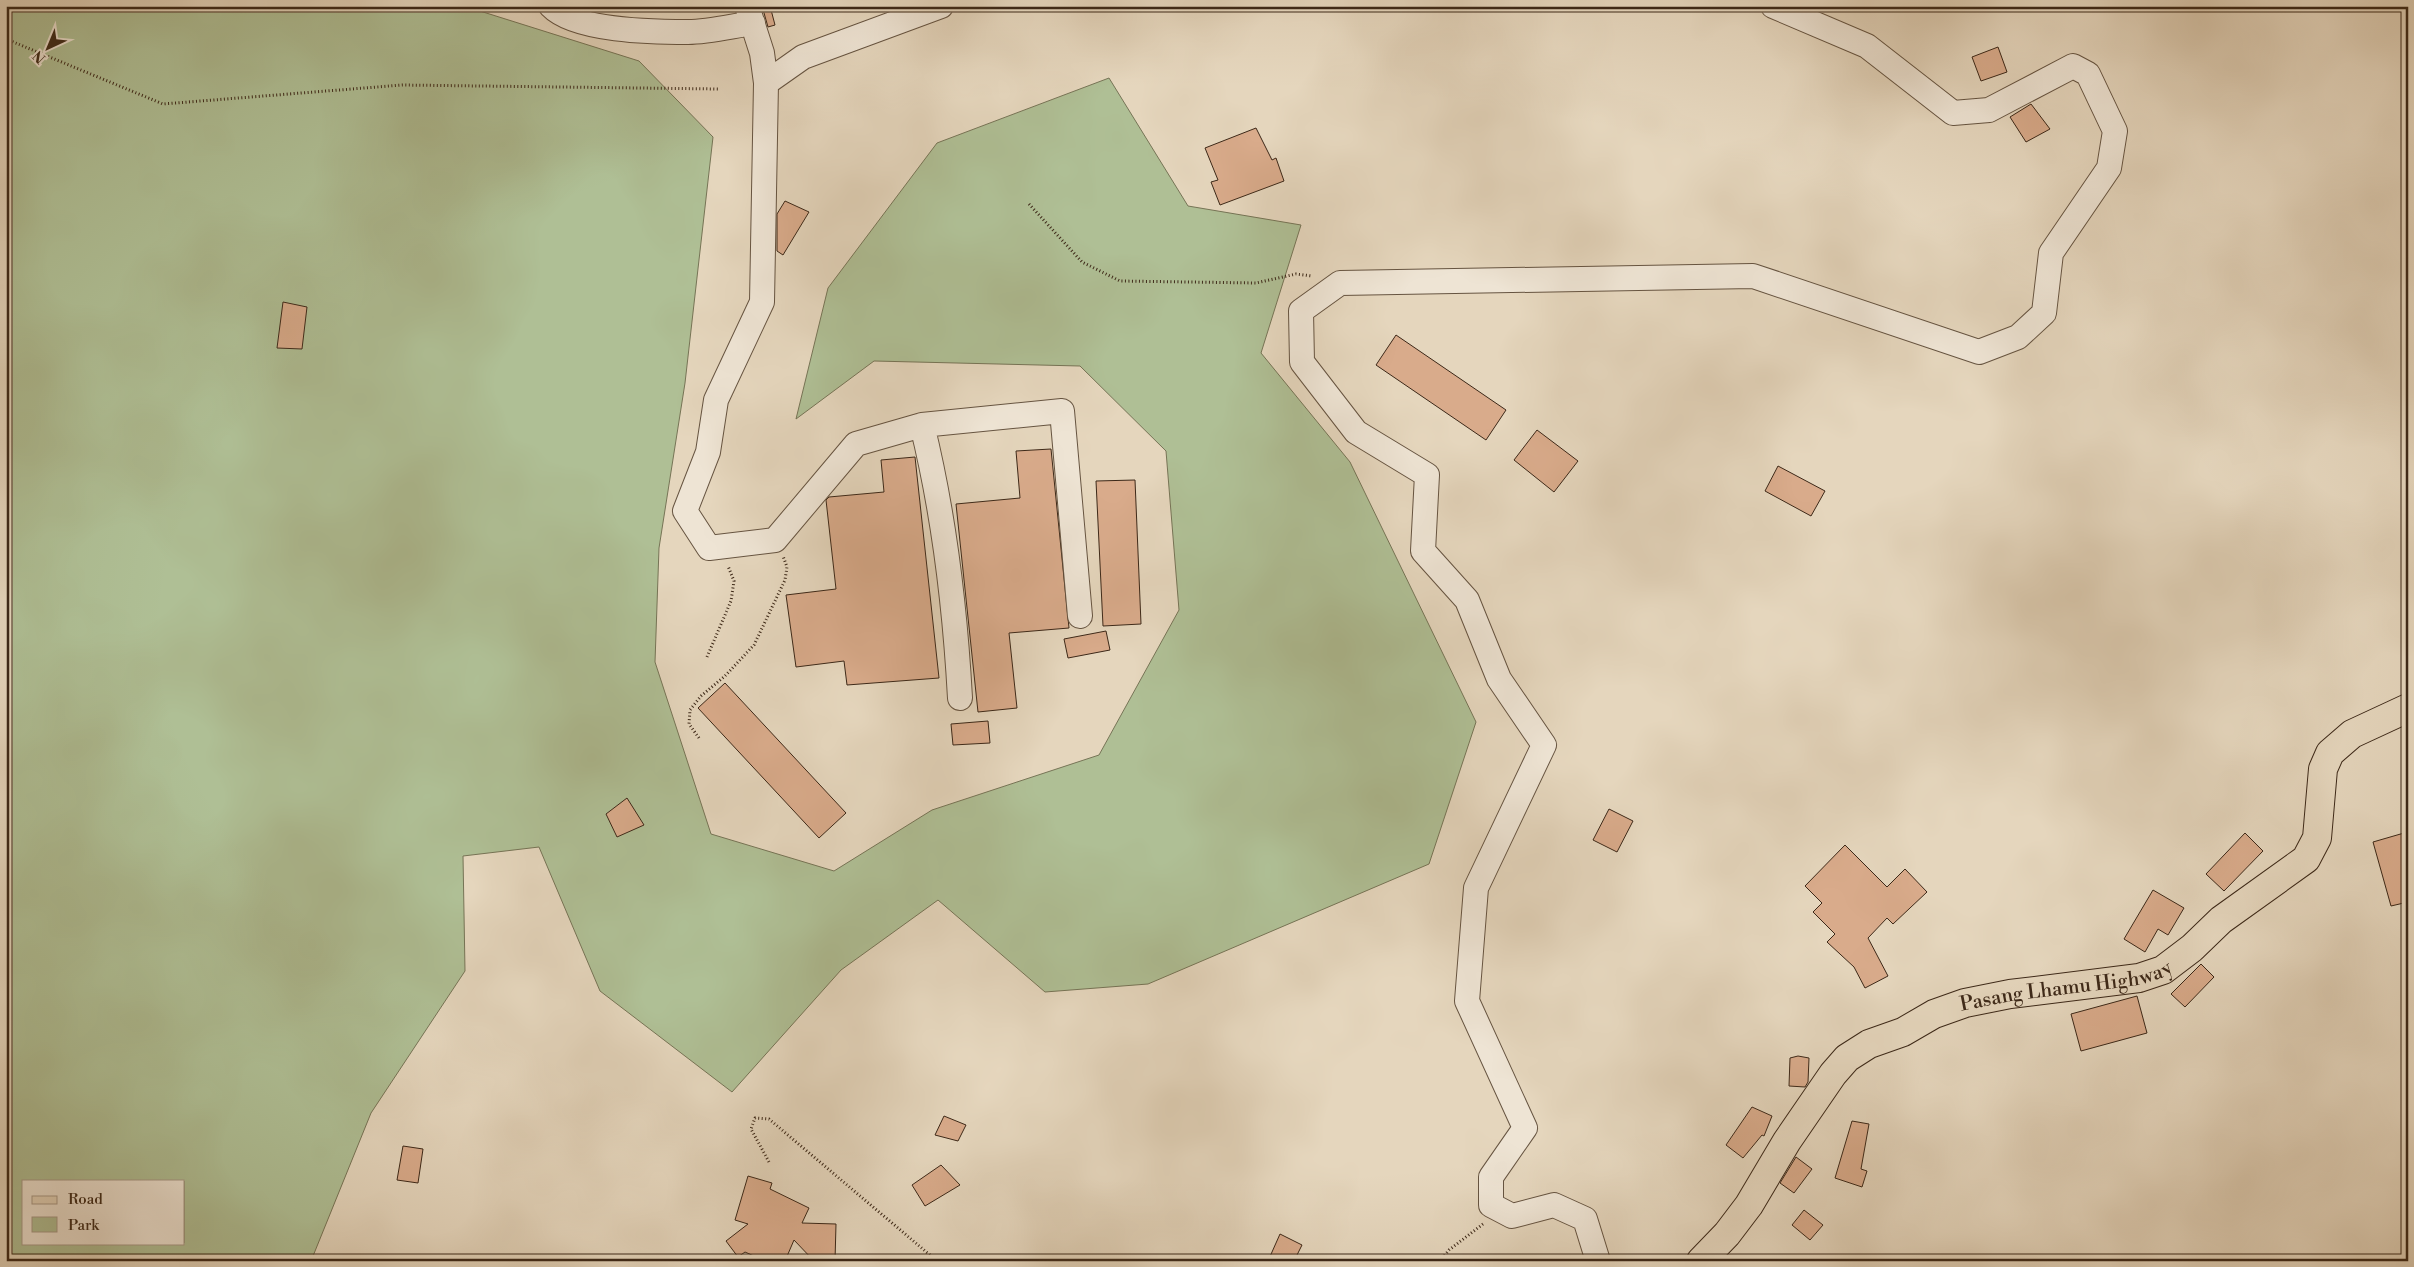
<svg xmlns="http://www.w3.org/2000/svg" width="2414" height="1267" font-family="'Libre Bodoni',serif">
	<rect width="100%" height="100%" fill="#e5d6bd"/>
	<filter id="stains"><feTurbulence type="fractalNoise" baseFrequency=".004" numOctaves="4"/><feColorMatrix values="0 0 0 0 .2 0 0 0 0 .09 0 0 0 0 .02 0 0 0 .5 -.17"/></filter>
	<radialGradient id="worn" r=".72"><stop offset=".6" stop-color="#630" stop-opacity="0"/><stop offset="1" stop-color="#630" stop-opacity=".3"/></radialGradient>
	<!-- green -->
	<path fill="#afbf95" stroke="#767456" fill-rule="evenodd" d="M6,6H464L639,61L713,137L685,383L659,548L655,662L711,834L834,871L932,810L1099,755L1179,610L1166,451L1080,366L874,361L796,419L828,288L937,143L1109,78L1188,206L1301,225L1261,353L1350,462L1476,722L1429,864L1148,984L1045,992L938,900L841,970L732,1092L600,991L539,847L463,856L465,971L371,1113L311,1261H6ZM24,1181H184V1243H24Z"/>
	<!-- building -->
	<path fill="#d9ab8b" stroke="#3c2818" d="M762,6H770L775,25L768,27Z
		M1998,47L2007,72L1981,81L1972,57Z
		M2031,104L2050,129L2026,142L2010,117Z
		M1256,128L1272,160L1276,158L1284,181L1220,205L1211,182L1218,180L1205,148Z
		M785,201L809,212L783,255L777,251V214Z
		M283,302L307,307L302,349L277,348Z
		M1396,335L1506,410L1486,440L1376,365Z
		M1537,430L1578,461L1554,492L1514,460Z
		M1051,449L1069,628L1009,633L1017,708L978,712L956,504L1020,498L1016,451Z
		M915,457L939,678L847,685L844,661L796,667L786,595L836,589L826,500L829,497L884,492L881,460Z
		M1778,466L1825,491L1811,516L1765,491Z
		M1135,480L1141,624L1103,626L1096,481Z
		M1106,631L1110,650L1068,658L1064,639Z
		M725,683L846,813L819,838L698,708Z
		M988,721L990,743L953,745L951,724Z
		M627,798L644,825L617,837L606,814Z
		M1609,809L1633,821L1617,852L1593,840Z
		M2245,833L2263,851L2224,891L2206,874Z
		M2404,833L2408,846V902L2391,906L2373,842Z
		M1845,845L1887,887L1905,869L1927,892L1893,924L1887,918L1868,938L1888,976L1865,988L1854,967L1827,942L1835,934L1813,912L1822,903L1805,886Z
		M2153,890L2184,908L2168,935L2158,929L2145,952L2124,939Z
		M2201,964L2214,977L2185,1007L2171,994Z
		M2137,996L2147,1033L2081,1051L2071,1014Z
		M1798,1056L1809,1058L1808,1082L1805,1087L1789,1086L1790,1058Z
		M1752,1107L1772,1116L1764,1136L1762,1135L1743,1158L1726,1145Z
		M944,1116L966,1125L958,1141L935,1135Z
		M1852,1121L1869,1124L1861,1169L1867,1171L1862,1187L1835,1178Z
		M403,1146L423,1149L418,1183L397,1180Z
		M1796,1157L1812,1169L1794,1193L1780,1183Z
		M941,1165L960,1185L925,1206L912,1185Z
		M748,1176L772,1183L770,1189L809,1208L802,1223L836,1224L835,1261H814L794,1240L785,1261H765L745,1252L738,1257L726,1241L748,1224L735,1220Z
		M1804,1210L1823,1225L1810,1240L1792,1225Z
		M1280,1234L1302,1245L1294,1261H1268Z"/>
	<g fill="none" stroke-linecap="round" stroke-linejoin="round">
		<!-- minor casing -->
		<g stroke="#665441" stroke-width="26">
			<path id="minor" d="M551,6C575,31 653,32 688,32C709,32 732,26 753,23
				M747,6L762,53L766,83
				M941,6L803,57L766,83L762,302L716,400L708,452L685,511L709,548L775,540L856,444L922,425L1062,411L1080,616
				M922,425C944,514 955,607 960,698
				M1598,1261L1585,1219L1554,1205L1512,1216L1491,1205V1177L1525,1128L1467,1001L1476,888L1544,745L1499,679L1467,600L1423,551L1427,475L1356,432L1302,362L1301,311L1340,283L1753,276L1979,352L2018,337L2044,313L2051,253L2109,168L2115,131L2088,74L2073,66L1989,110L1953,113L1867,46L1773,6"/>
		</g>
		<!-- major casing -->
		<g stroke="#3c2818" stroke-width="30">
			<g id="major">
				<path id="s1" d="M1701,1261L1727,1234L1749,1205L1787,1141L1833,1074L1847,1058L1869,1044L1903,1032L1934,1014L1965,1003L2010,994L2139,978L2163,970L2192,948L2221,920L2306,859L2317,838L2323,769L2330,753L2352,734L2408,708"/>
			</g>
		</g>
		<!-- path -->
		<path stroke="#3c2818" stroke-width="3" stroke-dasharray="1 2.5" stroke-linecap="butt" d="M6,39L163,104L402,85L719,89
			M1029,204L1082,262L1120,281L1256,283L1296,274L1312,276
			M707,657L731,601L734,581L728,566
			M699,738L689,724L690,710L701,696L725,676L754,645L785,580L787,567L783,556
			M769,1162L751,1129L755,1118L769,1119L937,1261
			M1440,1261L1449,1250L1483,1224"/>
		<!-- minor -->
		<use href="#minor" stroke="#eee4d4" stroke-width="24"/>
		<!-- major -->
		<use href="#major" stroke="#e5d6bd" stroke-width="28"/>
	</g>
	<g text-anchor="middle" stroke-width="4" stroke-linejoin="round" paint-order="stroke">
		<!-- street labels -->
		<g font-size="20" fill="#3c2818" stroke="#eee4d4">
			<text dy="7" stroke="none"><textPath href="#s1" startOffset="484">Pasang Lhamu Highway</textPath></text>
		</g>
	</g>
	<!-- margin -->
	<rect width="2414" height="1267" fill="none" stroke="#e5d6bd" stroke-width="25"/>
	<rect x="8" y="8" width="2399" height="1252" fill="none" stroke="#3c2818" stroke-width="2.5"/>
	<rect x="12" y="12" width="2389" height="1242" fill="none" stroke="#3c2818"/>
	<!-- legend -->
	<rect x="22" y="1180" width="162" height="65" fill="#eee4d4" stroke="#a79989"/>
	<rect x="32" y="1196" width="25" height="8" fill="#e5d6bd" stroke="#a79989"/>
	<text x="68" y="1204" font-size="15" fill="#3c2818">Road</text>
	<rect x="32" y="1217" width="25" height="15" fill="#afbf95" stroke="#a79989"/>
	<text x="68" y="1230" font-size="15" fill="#3c2818">Park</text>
	<!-- north arrow -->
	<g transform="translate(48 48) rotate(224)" stroke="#eee4d4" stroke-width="4" paint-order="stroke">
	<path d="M0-4L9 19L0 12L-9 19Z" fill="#3c2818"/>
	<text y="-8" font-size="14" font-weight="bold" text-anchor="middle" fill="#3c2818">N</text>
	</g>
	<rect width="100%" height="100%" filter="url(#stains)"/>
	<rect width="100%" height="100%" fill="url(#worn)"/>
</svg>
